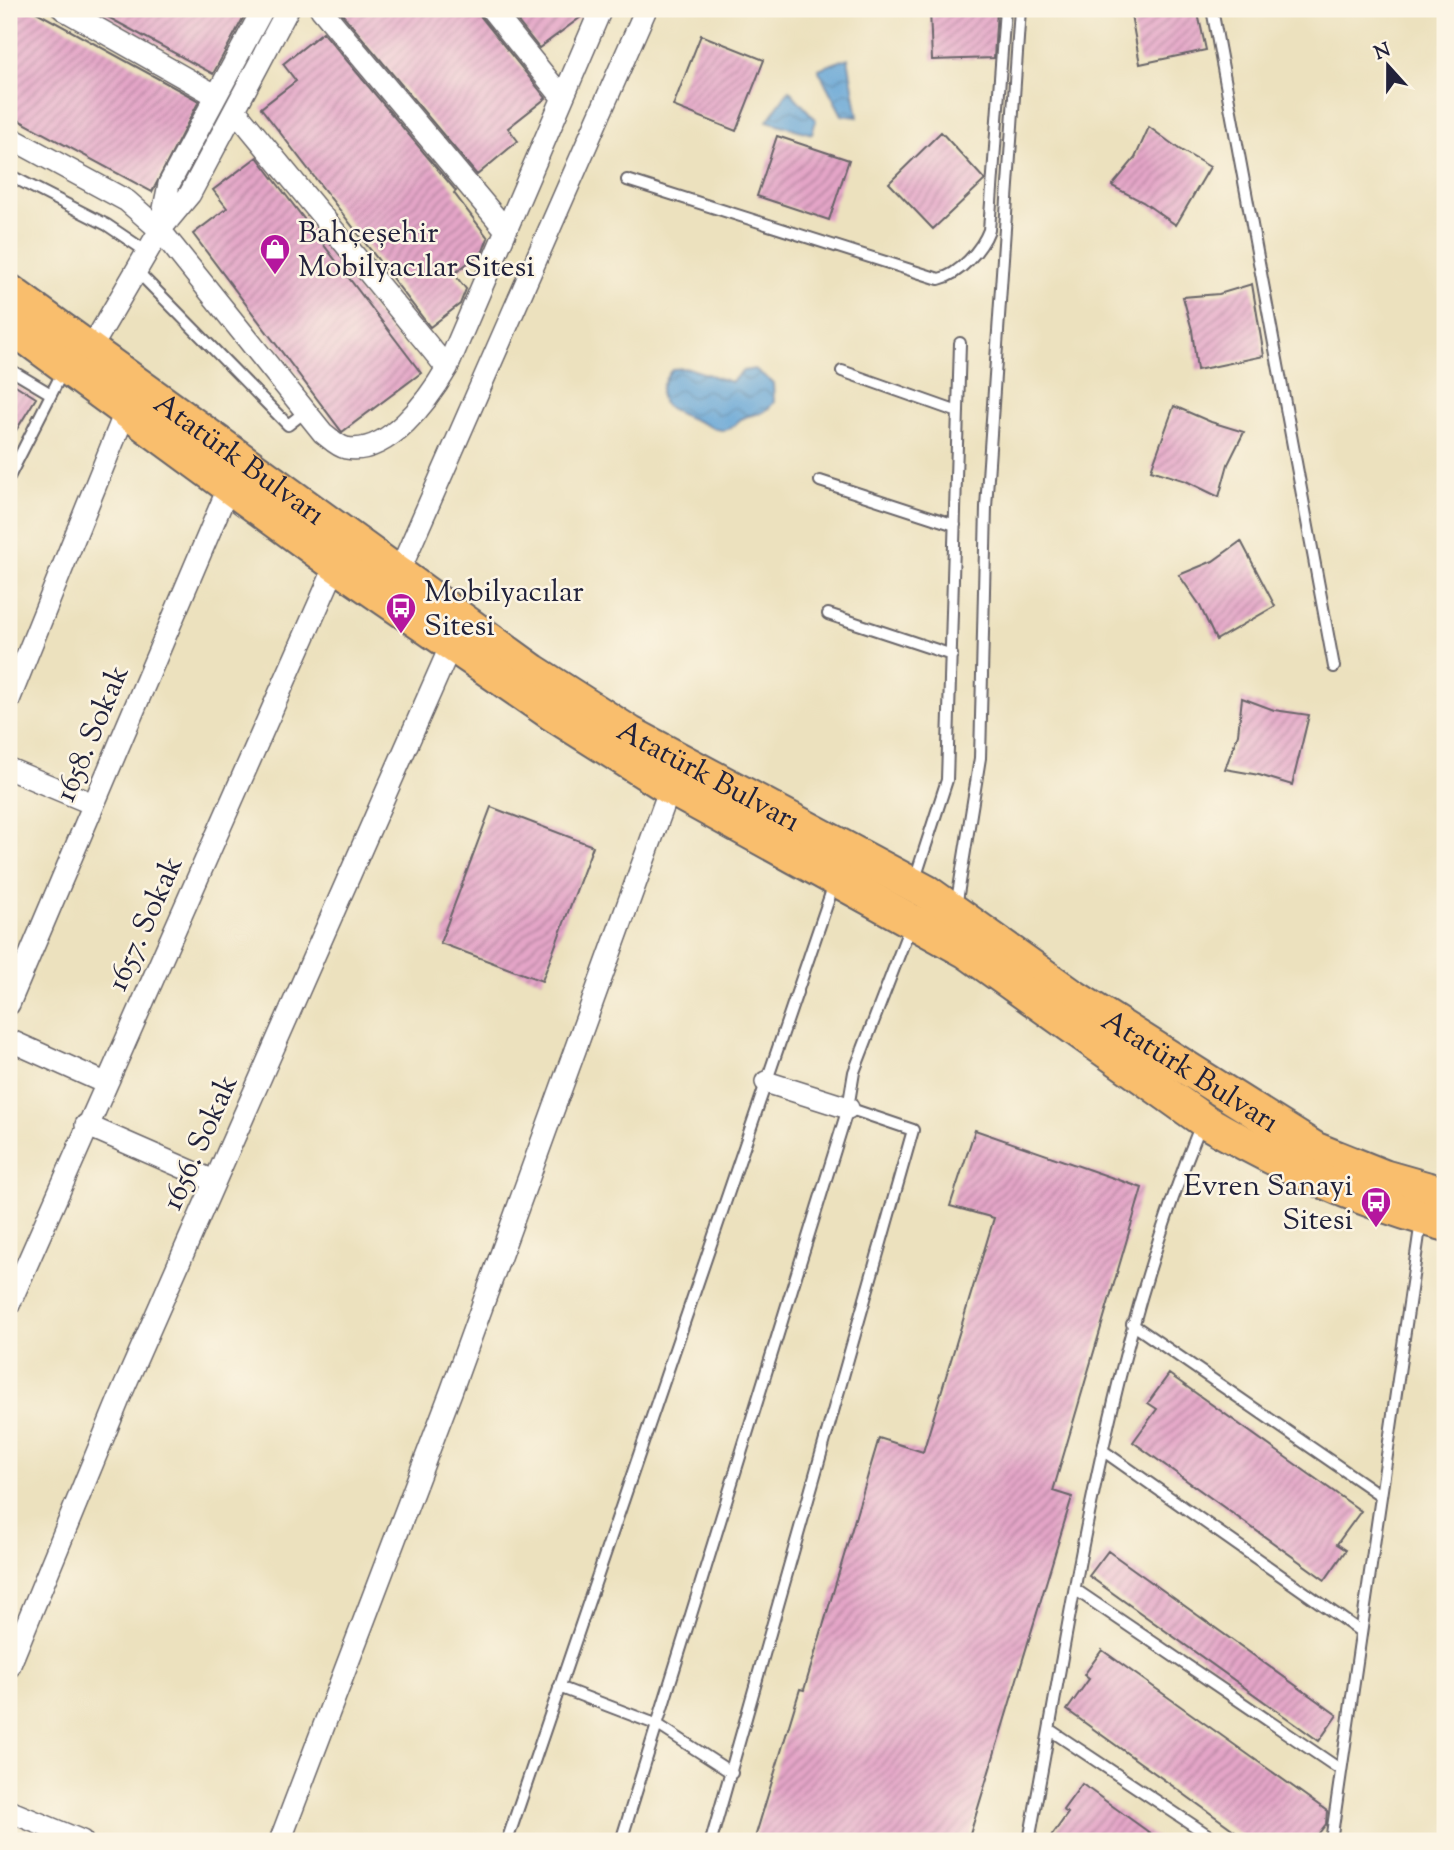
<svg xmlns="http://www.w3.org/2000/svg" width="1454" height="1850" font-family="'Sorts Mill Goudy',serif">
	<defs>
		<pattern id="water-waves" width="16" height="10" patternUnits="userSpaceOnUse" patternTransform="scale(1.75)"><rect width="16" height="10" fill="#61a3d5"/><path d="M0 5q4-4 8 0t8 0" fill="none" stroke="#5084ae"/></pattern>
		<pattern id="building-hatch" width="6" height="6" patternUnits="userSpaceOnUse" patternTransform="scale(1.75)"><rect width="6" height="6" fill="#e4a5c7"/><path d="M-1 1l2-2M0 6l6-6M5 7l2-2" fill="none" stroke="#b886a3"/></pattern>
	</defs>
	<rect width="100%" height="100%" fill="#fcf5e5"/>
	<filter id="ink" filterUnits="userSpaceOnUse"><feTurbulence type="fractalNoise" baseFrequency=".0143" numOctaves="2"/><feDisplacementMap in="SourceGraphic" scale="14" xChannelSelector="R" yChannelSelector="G"/><feConvolveMatrix kernelMatrix="1 2 1 2 8 2 1 2 1" color-interpolation-filters="sRGB"/></filter>
	<filter id="wash" filterUnits="userSpaceOnUse"><feTurbulence type="fractalNoise" baseFrequency=".00686" numOctaves="4" result="noise"/><feDisplacementMap in="SourceGraphic" scale="28" xChannelSelector="R" yChannelSelector="G"/><feGaussianBlur stdDeviation="1.57" result="paint"/><feColorMatrix in="noise" values="0 0 0 0 0 0 0 0 0 0 0 0 0 0 0 0 0 1.4 0 .05"/><feComposite in="paint" operator="in"/></filter>
	<g filter="url(#wash)">
		<rect width="100%" height="100%" fill="#ece1be"/>
		<!-- water -->
		<path fill="url(#water-waves)" stroke="#426288" stroke-width="2" d="M848,58L858,117L842,115L818,69Z
			M789,90L816,120L812,134L767,121Z
			M688,368L731,382L743,371L755,369L773,383L774,402C761,419 756,411 741,419C734,424 732,430 723,430C715,431 705,424 697,421C666,408 647,403 672,369Z"/>
		<g id="blocks">
			<!-- building -->
			<path fill="url(#building-hatch)" d="M9,9H31L199,101L152,192L9,115Z
				M93,9H248L213,74Z
				M338,9H478L481,17L546,98L508,128L518,141L477,175Z
				M508,9H587L585,14L539,48Z
				M930,9H997L994,58L932,60Z
				M1130,9H1197L1206,50L1140,64Z
				M323,32L456,191L454,193L488,238L483,251L454,274L466,289L460,304L430,327L261,108L296,81L283,64Z
				M701,35L764,60L736,131L673,106Z
				M1149,127L1179,149L1210,167L1176,225L1143,202L1112,186L1135,158Z
				M941,132L985,180L933,229L889,183Z
				M777,136L849,160L829,220L757,196Z
				M257,157L421,373L342,432L193,234L227,208L213,190Z
				M1252,284L1264,356L1197,370L1192,330L1183,297L1219,294Z
				M9,381L36,398L9,442Z
				M1174,406L1211,422L1244,432L1228,464L1219,497L1186,481L1151,470Z
				M1241,541L1275,606L1216,640L1199,604L1179,575L1213,561Z
				M1242,698L1274,710L1309,715L1292,785L1259,775L1225,769L1238,734Z
				M491,807L593,846L542,981L440,943Z
				M975,1130L1142,1188L1053,1491L1072,1497L968,1841H754L800,1689L804,1690L879,1438L923,1452L994,1218L950,1206Z
				M1169,1374L1361,1511L1337,1544L1346,1550L1325,1580L1133,1442L1157,1409L1148,1403Z
				M1108,1551L1337,1715L1319,1741L1089,1576Z
				M1102,1650L1327,1811L1326,1824L1313,1841H1249L1067,1710L1089,1679L1084,1675Z
				M1082,1784L1161,1841H1048L1068,1813L1063,1810Z"/>
		</g>
	</g>
	<g filter="url(#ink)">
		<use href="#blocks" fill-opacity="0" stroke="#696569" stroke-width="2"/>
		<g fill="none" stroke-linecap="round" stroke-linejoin="round">
			<!-- service casing -->
			<g stroke="#696569" stroke-width="14">
				<path id="service" d="M1212,9L1334,667
					M9,175L107,225L147,252
					M627,180L939,279C959,275 982,249 989,230L1005,9
					M137,271L288,425L306,411
					M9,369L51,394
					M842,371L958,412
					M9,477L63,371
					M820,481L955,525
					M828,614L952,655
					M914,882L947,780L960,343
					M956,907L980,758L986,507L1020,9
					M1132,1324L1380,1495
					M1102,1450L1360,1631
					M1076,1590L1341,1770
					M559,1687L658,1725L732,1773
					M1050,1730L1217,1841
					M507,1841L834,884
					M621,1841L848,1108L854,1072L911,924
					M711,1841L913,1130L848,1108
					M1029,1841C1074,1599 1107,1353 1201,1124
					M1331,1841L1421,1221"/>
			</g>
			<!-- minor casing -->
			<g stroke="#696569" stroke-width="24">
				<path id="minor" d="M63,9L215,95
					M321,9L506,230
					M491,9L562,97
					M235,110L447,368
					M9,137L127,201L160,230L323,433C330,438 337,446 346,448C388,456 429,399 447,368L601,9
					M160,228L169,184L263,9
					M90,350L160,230L190,194L288,9
					M399,572L646,9
					M9,700L126,410
					M9,769L93,804
					M9,1004L229,486
					M9,1040L105,1083
					M766,1082L848,1108
					M86,1125L214,1181
					M9,1305L336,565
					M9,1667L119,1399L451,645
					M9,1811L82,1841
					M280,1841L451,1392L670,788"/>
			</g>
			<!-- primary casing -->
			<g stroke="#696569" stroke-width="37">
				<g id="primary">
					<path id="s1" d="M9,291L533,671L630,733L927,892L1071,995L1315,1149L1385,1177L1445,1194"/>
					<path d="M9,325L336,565L551,713L670,788L966,951L1203,1120C1279,1164 1359,1202 1445,1224"/>
				</g>
			</g>
			<!-- service -->
			<use href="#service" stroke="#fff" stroke-width="10"/>
			<!-- minor -->
			<use href="#minor" stroke="#fff" stroke-width="21"/>
			<!-- primary -->
			<use href="#primary" stroke="#f9be6d" stroke-width="33"/>
		</g>
	</g>
	<!-- icons -->
	<defs>
		<g id="shop-pin" transform="scale(1.575)"><path d="M0 17L-7.5 6A9.5 9.5 0 1 1 7.5 6Z" fill="#b5179e" stroke="#fcf5e5"/><path d="M-5-2.5h2.3a2.7 3.5 0 0 1 5.4 0H5L5.5 6h-11ZM-1.5-2.5h3a1.5 2.3 0 0 0-3 0Z" fill="#fff"/></g>
		<g id="bus-pin" transform="scale(1.575)"><path d="M0 17L-7.5 6A9.5 9.5 0 1 1 7.5 6Z" fill="#b5179e" stroke="#fcf5e5"/><path d="M-5-6H5V4H4V6H2V4H-2V6H-4V4H-5ZM-3.5-4V0h7V-4ZM-3.5 1.2v1.5H-2V1.2ZM2 1.2v1.5H3.5V1.2Z" fill="#fff"/></g>
	</defs>
	<g fill-rule="evenodd">
		<use href="#shop-pin" x="275" y="249"/>
		<use href="#bus-pin" x="401" y="608"/>
		<use href="#bus-pin" x="1376" y="1202"/>
	</g>
	<g text-anchor="middle" stroke-width="5" stroke-linejoin="round" paint-order="stroke">
		<!-- poi labels -->
		<g font-size="30" fill="#22223b" stroke="#fcf5e5" text-anchor="start">
			<text x="298" y="242">Bahçeşehir<tspan x="298" dy="34">Mobilyacılar Sitesi</tspan></text>
			<text x="424" y="601">Mobilyacılar<tspan x="424" dy="34">Sitesi</tspan></text>
			<text x="1353" y="1195" text-anchor="end">Evren Sanayi<tspan x="1353" dy="34">Sitesi</tspan></text>
		</g>
		<!-- street labels -->
		<g font-size="30" fill="#22223b" stroke="#fcf5e5">
			<text dy="10" stroke="none"><textPath href="#s1" startOffset="285">Atatürk Bulvarı</textPath></text>
			<text transform="translate(91 733) rotate(-67)" y="10">1658. Sokak</text>
			<text dy="10" stroke="none"><textPath href="#s1" startOffset="852">Atatürk Bulvarı</textPath></text>
			<text transform="translate(144 923) rotate(-66)" y="10">1657. Sokak</text>
			<text dy="10" stroke="none"><textPath href="#s1" startOffset="1418">Atatürk Bulvarı</textPath></text>
			<text transform="translate(199 1142) rotate(-66)" y="10">1656. Sokak</text>
		</g>
	</g>
	<!-- margin -->
	<rect width="1454" height="1850" fill="none" stroke="#fcf5e5" stroke-width="35"/>
	<!-- north arrow -->
	<g transform="translate(1388 66) rotate(339)" stroke="#fcf5e5" stroke-width="5" paint-order="stroke">
	<path d="M0-5L12 26L0 18L-12 26Z" fill="#22223b"/>
	<text y="-10" font-size="19" font-weight="bold" text-anchor="middle" fill="#22223b">N</text>
	</g>
</svg>
